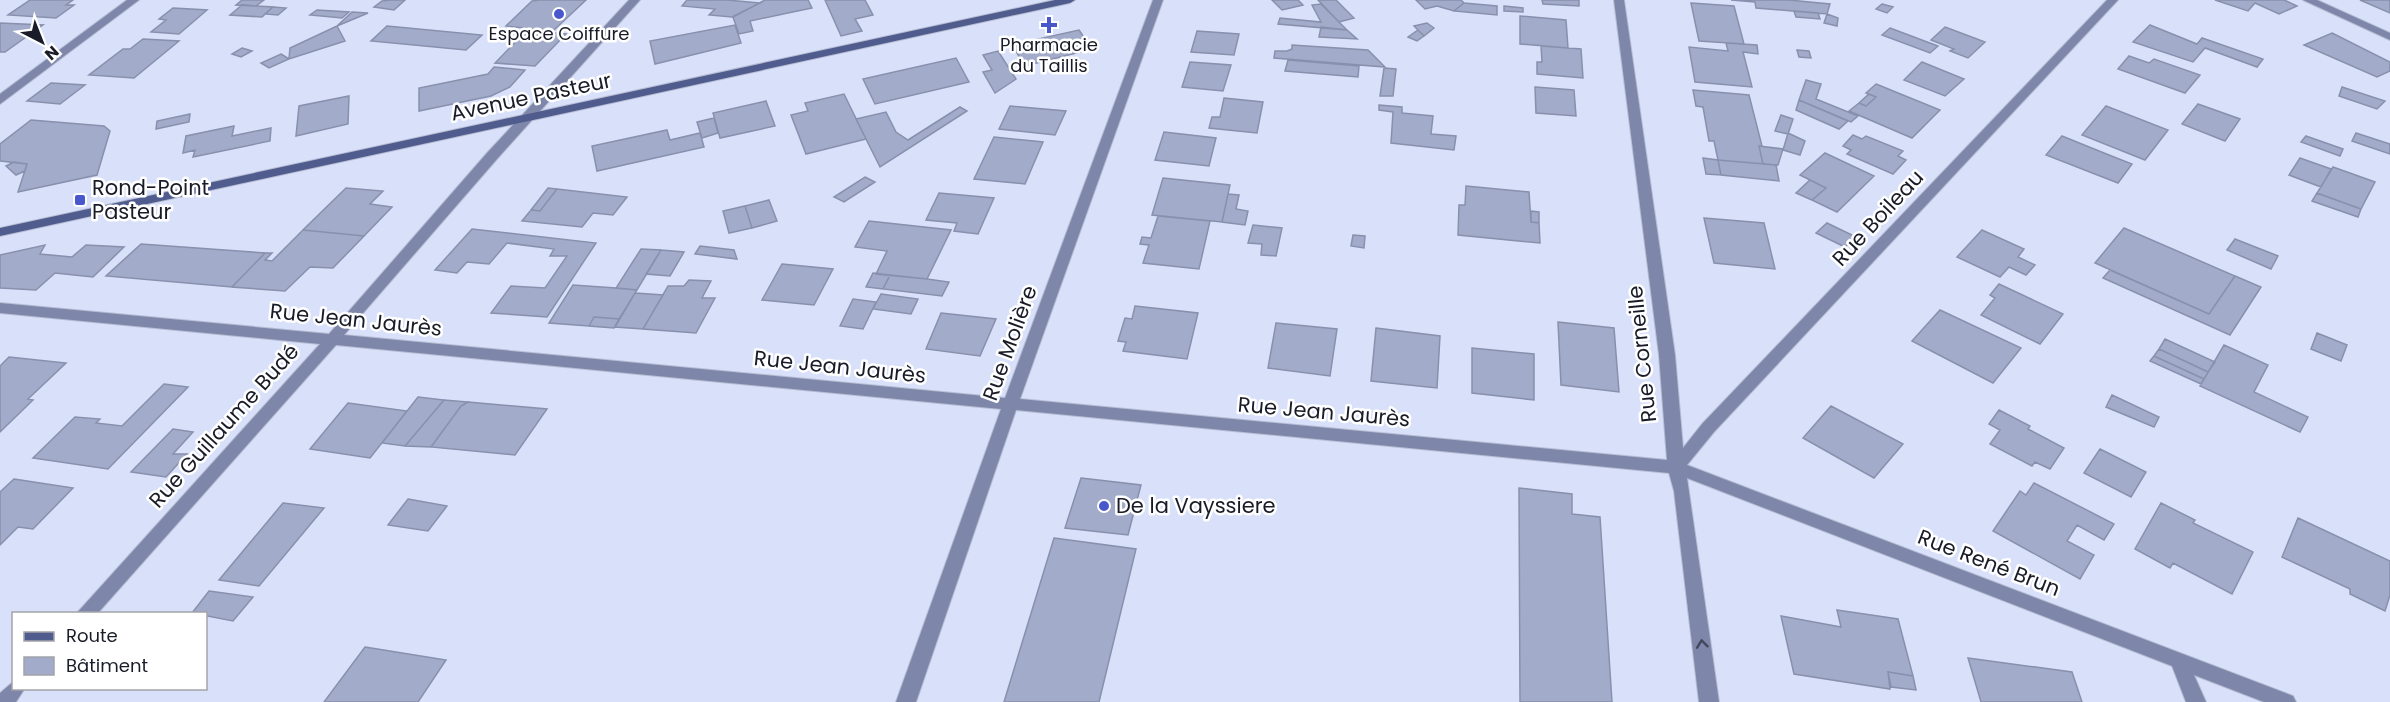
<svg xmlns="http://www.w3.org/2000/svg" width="2390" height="702" font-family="Poppins,sans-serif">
	<rect width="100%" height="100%" fill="#d9e0f9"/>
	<!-- building -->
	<path fill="#a2abc9" stroke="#8890ad" stroke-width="1.5" d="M30,0H73L66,5H74L56,18L8,15Z
		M242,0H264L256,6L236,5Z
		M391,0H405L394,10L374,7L382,1Z
		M540,0H586L553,31L506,26L532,1Z
		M687,0H727L760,3L732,17L709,15L715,9L682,6Z
		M765,0H808L812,8L750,21L753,31L739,34L733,17Z
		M825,0H865L873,15L855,19L862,31L841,36Z
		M1272,0H1298L1303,5L1282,10Z
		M1318,0H1336L1354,18L1339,22Z
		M1416,0H1461L1464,3L1454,11L1437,6L1425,9Z
		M1542,0H1579V6L1543,4Z
		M1731,0H1789L1830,4L1827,14L1756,8L1755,2Z
		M2215,0H2284L2297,6L2279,14L2255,3L2248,11Z
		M2360,0H2390V13Z
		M1464,3L1497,6V15L1454,11Z
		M1691,3L1734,6L1744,44L1699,41Z
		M1321,4L1347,30L1278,24L1280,18L1321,22L1312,5Z
		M1882,4L1893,7L1887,13L1876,9Z
		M242,5L256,6L273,7L262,17L230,15Z
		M1504,6L1523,8V12L1504,11Z
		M273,7L286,8L278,15L265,14Z
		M173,8L207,10L179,34L151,32L166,20L159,19Z
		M317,10L349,12L342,18L310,15Z
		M1794,11L1818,13L1820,19L1796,17Z
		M352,12L368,13L337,26Z
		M1827,14L1838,18L1837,26L1824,23Z
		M1520,16L1566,20L1568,48L1520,44Z
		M0,23L43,25L5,52H0Z
		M1427,23L1434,28L1424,36L1414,26Z
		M735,25L741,43L655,64L650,41Z
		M2150,25L2197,44L2202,38L2263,59L2257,67L2205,48L2193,62L2133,42Z
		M337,26L345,41L289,59L290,48Z
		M387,26L482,35L466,50L371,41Z
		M1321,27L1347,30L1357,39L1319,37Z
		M1945,27L1985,42L1968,58L1950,51L1954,49L1931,40Z
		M1890,28L1938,46L1930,53L1882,35Z
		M1079,30L1092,49L1025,66L1012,45Z
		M1418,30L1424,36L1417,41L1408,37Z
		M526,31L566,34L535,66L495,63Z
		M1197,31L1239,34L1234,55L1191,52Z
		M2332,33L2390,62V71L2377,77L2304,45Z
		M143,39L179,41L134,78L89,75L123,49H130Z
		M1726,43L1757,45L1758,54L1743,52L1752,87L1695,82L1689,47L1728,51Z
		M1292,45L1368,50L1385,67L1274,58L1275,51H1287L1292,49Z
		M1541,46L1581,49L1583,78L1537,74V62H1542Z
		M242,48L252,51L241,57L232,54Z
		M1797,50L1809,51L1811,58L1799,57Z
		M998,51L1016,79L995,93L983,72L992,70L983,55Z
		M281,54L289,59L269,68L261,63Z
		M2129,56L2149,63L2154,59L2200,75L2185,93L2118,69Z
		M956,58L969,82L875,104L863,79Z
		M1288,60L1359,66L1358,77L1285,71Z
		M1190,62L1231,65L1223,91L1182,87Z
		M1922,62L1964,79L1945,96L1904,80Z
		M494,67L525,70L510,87L491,96L419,111V88L488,74Z
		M1384,68L1396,69L1393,96H1380Z
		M1806,80L1821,84L1816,99L1858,116L1851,122L1799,100Z
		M51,83L85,85L60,104L27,101Z
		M1876,84L1940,110L1912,138L1849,111L1859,103L1866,106L1876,97L1866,93Z
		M1535,87L1574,90L1576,116L1536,113Z
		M2342,87L2385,101L2377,109L2339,96Z
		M1693,90L1749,95L1762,146H1759L1763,164L1718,160L1714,141H1709L1703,107L1696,106Z
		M844,94L866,139L806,154L791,115L808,111L805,103Z
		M1869,94L1876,97L1866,106L1859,103Z
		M349,96L348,124L296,136L299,106Z
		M1224,98L1263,102L1257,133L1209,128L1212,117H1220Z
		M1799,100L1848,121L1839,129L1796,110Z
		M766,101L775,126L720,138L713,113Z
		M2198,104L2240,119L2225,141L2182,124Z
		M1379,105L1402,107V113L1433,116L1431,134L1456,136L1454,150L1391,143L1393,112L1379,110Z
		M1010,106L1066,111L1055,135L999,129Z
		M2106,106L2168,130L2145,160L2082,135Z
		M960,107L967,111L880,167L856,119L886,112L896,132L908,140Z
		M190,114L189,122L156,129L157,121Z
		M1781,115L1793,119L1788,134L1775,131Z
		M714,118L718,133L702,138L697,122Z
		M31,120L104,126L110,131L97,175L18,192L27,164L0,161V144Z
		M234,126L232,136L271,128L270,141L193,157L195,150L183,153L186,136Z
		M667,130L670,140L700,133L704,147L597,171L592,146Z
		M1164,132L1216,138L1209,166L1155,160Z
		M1788,133L1805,141L1800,155L1783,150Z
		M2356,133L2390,144V154L2352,141Z
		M1853,135L1862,139L1866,136L1903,151L1898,156L1906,160L1893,174L1847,154L1851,150L1843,146Z
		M2062,136L2104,153L2132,164L2118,183L2046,155Z
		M2306,136L2343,149L2340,156L2301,142Z
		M994,137L1043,142L1025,184L974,179Z
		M1759,146L1783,149L1778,165L1763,164Z
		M1825,153L1874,176L1837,212L1812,200L1826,188L1800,175Z
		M1703,158L1718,160L1721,175L1706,174Z
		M2300,158L2331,169L2321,187L2289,175Z
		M1718,160L1776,165L1779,181L1721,175Z
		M14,162L27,164L25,171L16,175L6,166Z
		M2333,167L2375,182L2361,209L2317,193Z
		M865,177L875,182L844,202L834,197Z
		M1163,178L1230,185L1222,222L1152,215Z
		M1810,180L1826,188L1812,200L1796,193Z
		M1466,186L1529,192L1531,222L1539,223L1540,243L1458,235L1459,205H1465Z
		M346,188L383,191L370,204L392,207L364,236L303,230Z
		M548,188L557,189L540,211L531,210Z
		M557,189L627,197L613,215L593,213L582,227L522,221L531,210L540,211Z
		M939,193L994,198L978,234L954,231L957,223L926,220Z
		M2317,193L2361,209L2358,217L2312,201Z
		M1228,194L1239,195L1236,209L1248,211L1245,225L1222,222Z
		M769,200L777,221L752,228L745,206Z
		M745,206L752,228L729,233L723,211Z
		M1531,211L1539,212V223L1531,222Z
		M1158,216L1210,221L1199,269L1143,263L1149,245L1140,244L1142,237L1151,238Z
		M1704,218L1764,223L1775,269L1714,263Z
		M869,221L951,230L927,279L876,274L887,251L855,247Z
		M1827,223L1856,237L1845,247L1816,233Z
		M1253,225L1282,228L1276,256L1261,255L1262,244L1248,243Z
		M2124,228L2235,276L2209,314L2095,263Z
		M472,229L596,243L547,317L491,313L511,286L545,288L567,256H550L554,249L507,243L489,264L467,262L457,273L435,270Z
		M303,230L364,236L333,268L310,267L285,291L232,287L265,253H272L265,260L272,261Z
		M1982,230L2024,249L2018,257L2035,265L2026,275L2009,267L2000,277L1957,257Z
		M1353,235L1365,236L1364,248L1351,246Z
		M2235,239L2278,256L2271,269L2227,250Z
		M141,244L265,253L232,287L106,276Z
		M45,245L40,254L72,257L86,245L124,247L93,277L55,273L36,290L0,288V255Z
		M700,246L734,250L737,259L695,254Z
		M641,249L661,250L637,290L616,288Z
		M661,250L684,252L670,276L646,274Z
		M782,264L833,269L814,305L762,300Z
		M2110,270L2209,314L2235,276L2261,287L2230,335L2103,278Z
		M873,273L890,275L883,289L866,287Z
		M890,275L927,279L949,282L942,296L883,289Z
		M689,280L711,281L702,298H715L696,333L643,329L668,286H684Z
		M1999,284L2063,314L2040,344L1981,315L1995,298L1990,295Z
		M573,285L616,288L637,290L619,319L594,317L589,326L549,323Z
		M635,293L663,295L643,329L615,327Z
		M881,294L918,299L911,314L873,309Z
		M853,299L876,302L863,329L840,326Z
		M1135,306L1198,313L1187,359L1123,351L1126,342L1118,341L1125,318L1132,319Z
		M1940,310L2021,348L1993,383L1912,341Z
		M941,313L996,319L980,356L926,349Z
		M594,317L619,319L614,328L589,326Z
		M1558,322L1614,328L1619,392L1561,385Z
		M1276,323L1337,329L1330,376L1268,368Z
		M1376,328L1440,336L1437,388L1371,381Z
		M2317,333L2347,345L2341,361L2311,349Z
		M2165,339L2215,362L2208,372L2159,349Z
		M2224,345L2268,365L2254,392L2308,417L2300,432L2200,386Z
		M1472,348L1534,354V400L1472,393Z
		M2159,349L2208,372L2204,379L2154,356Z
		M2154,356L2204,379L2201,384L2150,361Z
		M9,357L66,363L28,399L33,400L0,432V366Z
		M164,384L188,387L108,469L33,458L75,417L100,419L96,423L122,426Z
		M2112,395L2159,417L2154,427L2106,407Z
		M418,397L444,400L405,446L382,443Z
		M444,400L468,402L461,406L431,447L405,446Z
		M468,402L547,409L515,455L431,447L461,406Z
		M348,403L407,411L370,458L310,449Z
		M1831,406L1903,444L1874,478L1803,438Z
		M1999,410L2030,426L2028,429L2064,448L2050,469L2035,462L2032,466L1990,444L2000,430L1989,424Z
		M173,429L193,432L173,454H187L166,477L131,472Z
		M2100,449L2146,472L2131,497L2084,473Z
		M1081,478L1141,485L1128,535L1065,528Z
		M14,479L73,488L33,529L18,527L0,545V492Z
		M2034,483L2114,524L2104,540L2077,525L2067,541L2094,555L2080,579L1993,531L2020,491L2026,495Z
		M1519,488L1572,494V514L1600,517L1612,702H1520Z
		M408,499L447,506L428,531L388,525Z
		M283,503L324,508L259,586L219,580Z
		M2161,503L2195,520L2193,523L2253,552L2232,594L2173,563L2170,568L2135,549Z
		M2298,518L2390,561V595L2385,611L2350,594V589L2282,557Z
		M1054,538L1136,549L1099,702H1004Z
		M209,591L253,597L233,621L192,613Z
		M1837,610L1898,619L1913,676L1888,672L1890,689L1794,674L1781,616L1841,627Z
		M365,647L446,660L418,702H324Z
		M1968,658L2072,672L2082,702H1981Z
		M1888,672L1913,676L1916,690L1891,687Z"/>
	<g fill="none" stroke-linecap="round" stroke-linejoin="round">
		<!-- street casing -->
		<g stroke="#b6bdd3" stroke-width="2">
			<path id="street" d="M127,0H139L0,104V94Z
				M629,0H640L497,159L344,335L1005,398L1153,0H1163L1020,399L1667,460L1659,355L1614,0H1624L1675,355L1683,448L1702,424L2107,0H2118L1714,432L1687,465L2293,696L2296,702H2264L2194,675L2206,702H2186L2172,666L1687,478L1719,702H1699L1674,491L1669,473L1016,410L916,702H896L1001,409L336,345L97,614H76L320,344L0,313V303L329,334L487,153Z
				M2303,0H2317L2390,33V40Z
				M14,681V688H25L16,702H0V693Z"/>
		</g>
		<!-- secondary casing -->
		<g stroke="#b6bdd3" stroke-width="2">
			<path id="secondary" d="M1055,0H1075L1070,3L0,236V228Z"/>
		</g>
		<!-- street -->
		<use href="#street" fill="#7e87aa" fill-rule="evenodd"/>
		<!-- secondary -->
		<use href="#secondary" fill="#515c8e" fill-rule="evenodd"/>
	</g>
	<!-- one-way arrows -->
	<defs><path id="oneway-chevron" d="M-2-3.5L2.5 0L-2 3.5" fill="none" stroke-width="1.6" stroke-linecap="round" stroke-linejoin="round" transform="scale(1.5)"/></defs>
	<use stroke="#41475c" href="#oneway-chevron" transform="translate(1702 644) rotate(-97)"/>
	<!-- markers -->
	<g fill="#4957cc" stroke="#fff" stroke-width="2">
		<circle cx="559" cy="14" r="6"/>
		<path d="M1046 16h6v6h6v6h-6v6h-6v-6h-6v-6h6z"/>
		<rect x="74" y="194" width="12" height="12" rx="3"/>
		<circle cx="1104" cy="506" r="6"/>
	</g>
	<g text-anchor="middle" stroke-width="5" stroke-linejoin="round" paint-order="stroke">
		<!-- far-poi labels -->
		<g font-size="18" fill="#191c28" stroke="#fff">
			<text x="559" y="40">Espace Coiffure</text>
			<text x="1049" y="51">Pharmacie<tspan x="1049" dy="21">du Taillis</tspan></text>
		</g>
		<!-- street labels -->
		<g font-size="21" fill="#191c28" stroke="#fff">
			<text transform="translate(531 97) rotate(-12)" y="7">Avenue Pasteur</text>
			<text transform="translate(1878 218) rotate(-47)" y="7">Rue Boileau</text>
			<text transform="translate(356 320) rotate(6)" y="7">Rue Jean Jaurès</text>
			<text transform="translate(1010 343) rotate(-70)" y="7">Rue Molière</text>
			<text transform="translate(1642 354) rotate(-96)" y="7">Rue Corneille</text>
			<text transform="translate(840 367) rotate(6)" y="7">Rue Jean Jaurès</text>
			<text transform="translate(1324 412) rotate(5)" y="7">Rue Jean Jaurès</text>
			<text transform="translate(224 426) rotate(-48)" y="7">Rue Guillaume Budé</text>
			<text transform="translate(1989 563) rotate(21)" y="7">Rue René Brun</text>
		</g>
		<!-- poi labels -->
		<g font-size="21" fill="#191c28" stroke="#fff" text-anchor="start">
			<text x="92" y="195">Rond-Point<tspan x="92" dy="24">Pasteur</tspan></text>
			<text x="1116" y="513">De la Vayssiere</text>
		</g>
	</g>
	<!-- legend -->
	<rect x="12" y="612" width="195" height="78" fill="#ffffff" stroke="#a3a4a9" stroke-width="1.5"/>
	<rect x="24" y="632" width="30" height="9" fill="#515c8e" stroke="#a3a4a9" stroke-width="1.5"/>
	<text x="66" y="642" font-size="18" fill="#191c28">Route</text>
	<rect x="24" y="657" width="30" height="18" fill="#a2abc9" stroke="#a3a4a9" stroke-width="1.5"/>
	<text x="66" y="672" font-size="18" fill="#191c28">Bâtiment</text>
	<!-- north arrow -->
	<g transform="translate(42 42) rotate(138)" stroke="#ffffff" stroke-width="4.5" paint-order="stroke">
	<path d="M0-4.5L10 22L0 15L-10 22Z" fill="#191c28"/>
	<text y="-9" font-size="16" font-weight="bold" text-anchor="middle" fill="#191c28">N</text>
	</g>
</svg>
